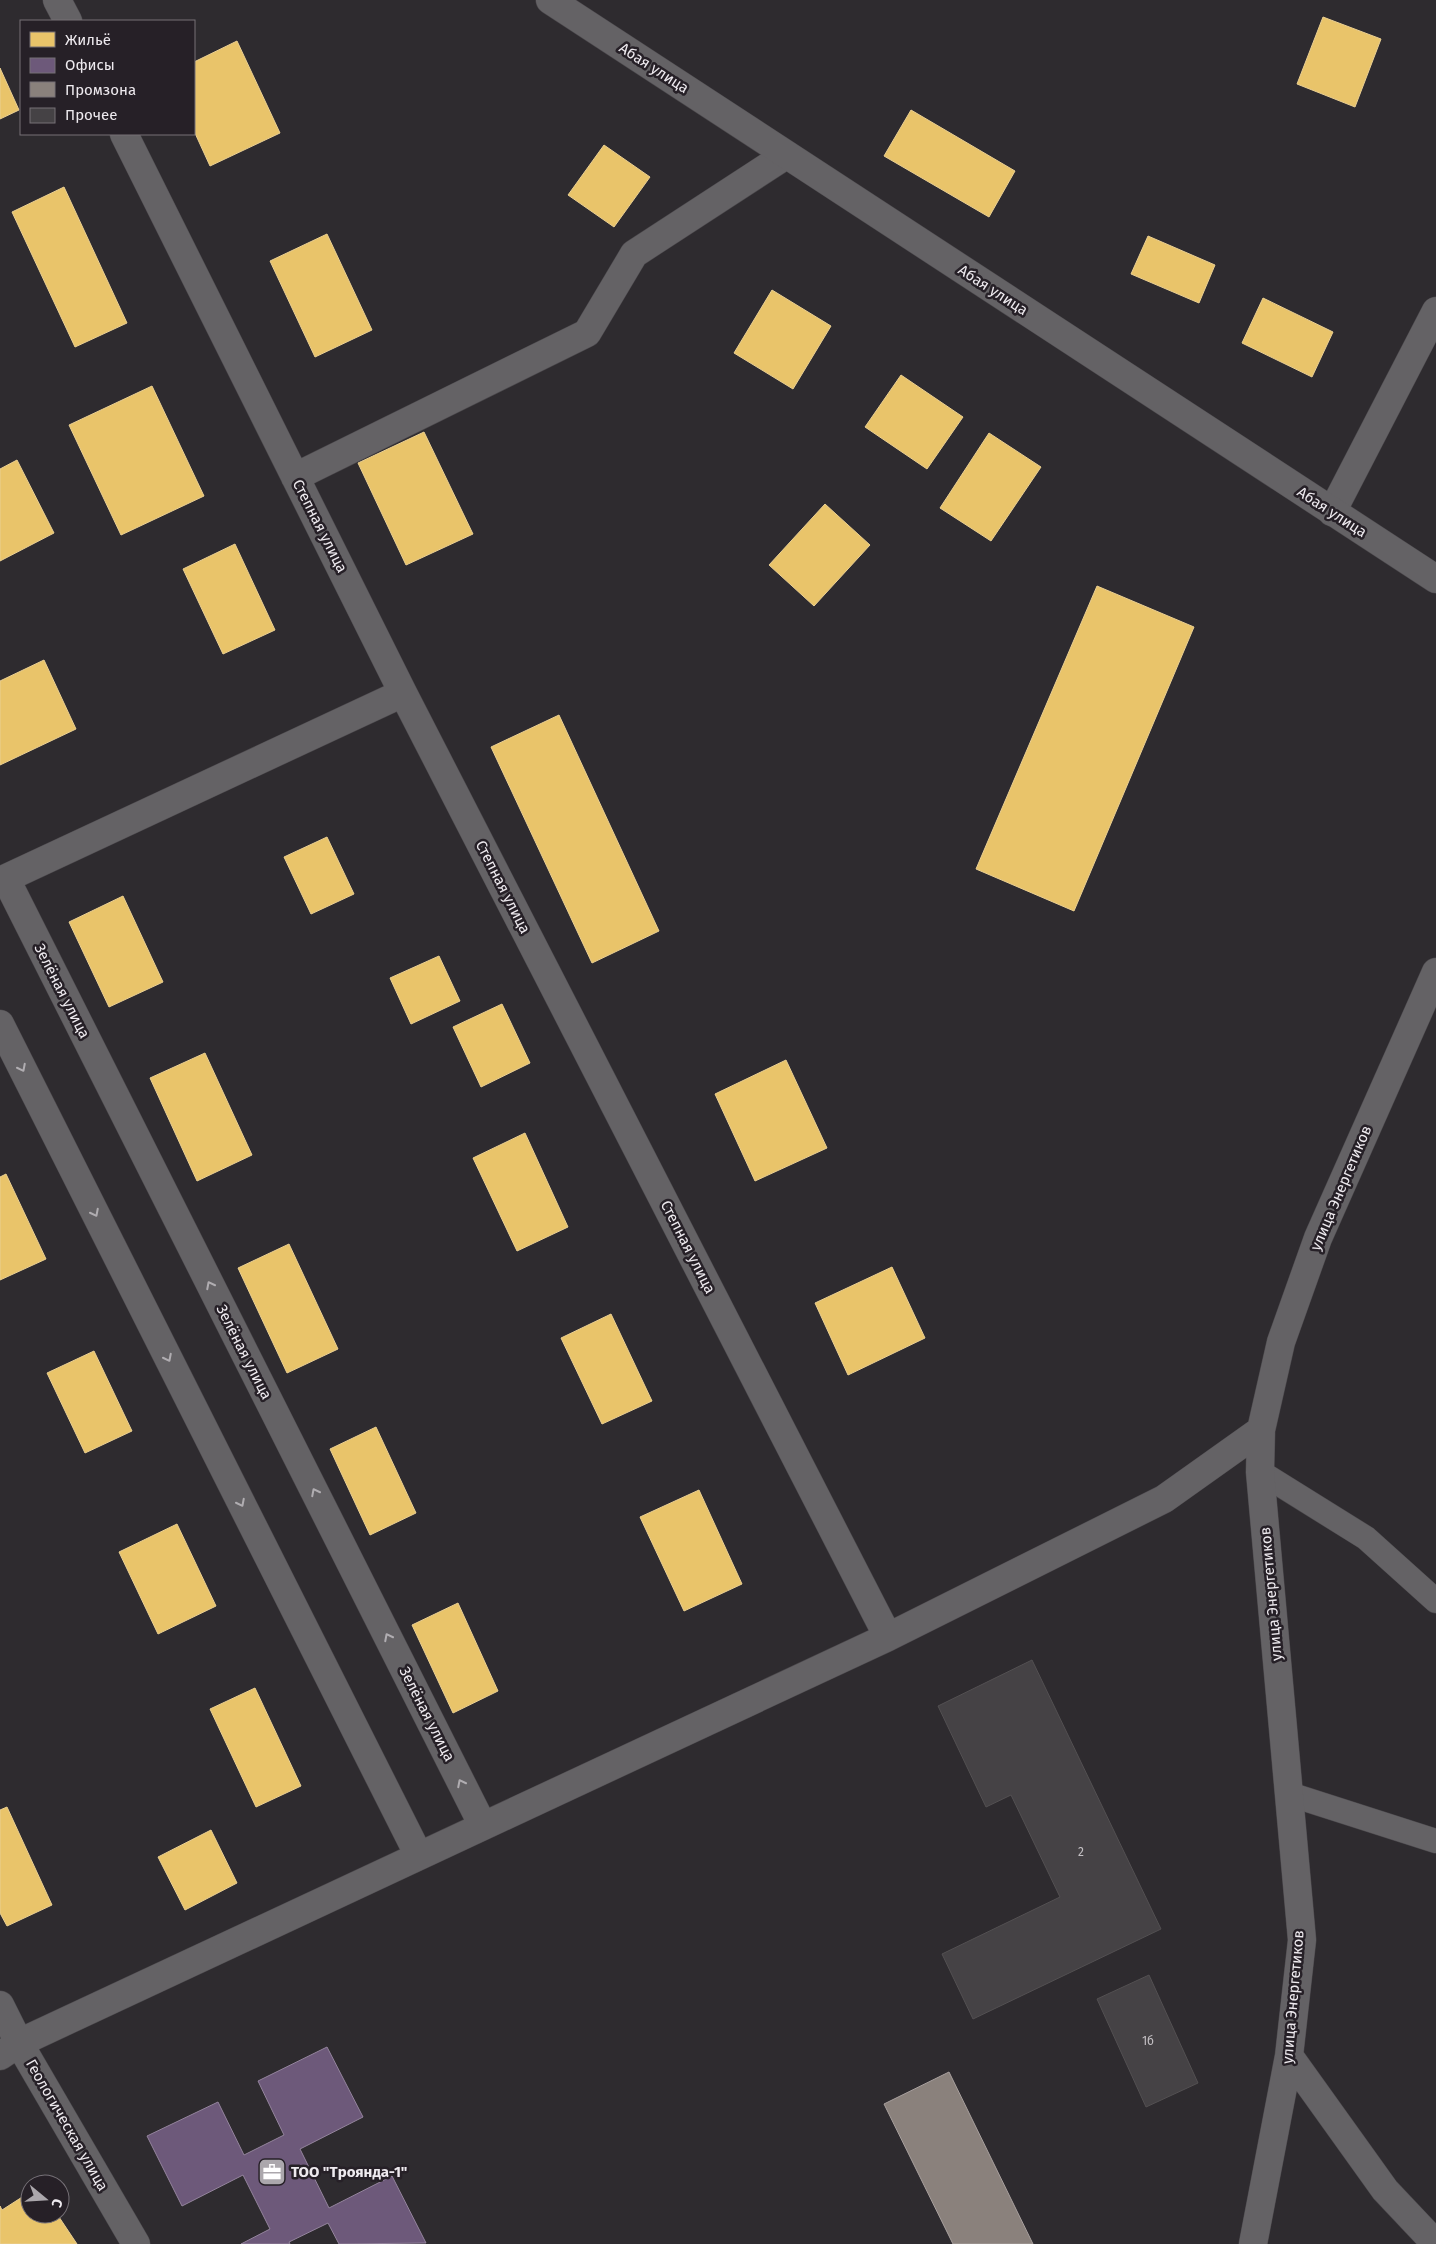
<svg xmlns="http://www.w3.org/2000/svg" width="1436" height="2244" font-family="'Fira Sans',sans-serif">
	<rect width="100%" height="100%" fill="#2e2b2f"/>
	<!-- homes -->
	<path fill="#e9c46a" stroke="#eacf92" d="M1323,17L1381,39L1355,107L1297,84Z
		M237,41L280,133L210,166L194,131V62Z
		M0,68L19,110L0,119Z
		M911,110L1015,171L989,217L884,156Z
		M604,145L650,177L614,227L568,195Z
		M64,187L127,323L75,347L12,212Z
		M327,234L372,330L315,357L270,261Z
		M1148,236L1215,265L1199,303L1131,274Z
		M772,290L831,326L793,389L734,353Z
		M1263,298L1333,332L1312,377L1242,343Z
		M901,375L963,417L927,469L865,427Z
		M152,386L204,496L121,535L69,425Z
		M424,432L473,534L406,565L358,463Z
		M989,433L1041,467L991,541L940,508Z
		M17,460L54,533L0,561V469Z
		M825,504L870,545L814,606L769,565Z
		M235,544L275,630L223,654L183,569Z
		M1097,586L1194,627L1074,911L976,869Z
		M44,660L76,729L0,765V681Z
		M559,715L659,931L592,963L491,747Z
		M327,837L354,894L311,914L284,857Z
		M123,896L163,982L109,1007L69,922Z
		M439,956L460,1001L411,1024L390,978Z
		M502,1004L530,1063L481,1087L453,1027Z
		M205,1053L252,1155L197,1181L150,1078Z
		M786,1060L827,1148L755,1181L715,1094Z
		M525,1133L568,1227L517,1251L473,1158Z
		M6,1174L46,1259L0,1280V1177Z
		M289,1244L338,1349L287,1373L238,1268Z
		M892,1267L925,1338L848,1375L815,1303Z
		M611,1314L652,1401L602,1424L561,1338Z
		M94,1351L132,1431L85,1453L47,1373Z
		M376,1427L416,1513L370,1535L330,1449Z
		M699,1490L742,1584L684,1611L640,1517Z
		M177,1524L216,1606L158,1634L119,1552Z
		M458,1603L498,1691L453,1713L412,1625Z
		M255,1688L301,1786L256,1807L210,1709Z
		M7,1807L52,1905L7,1926L0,1913V1810Z
		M211,1830L237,1883L185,1910L158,1857Z
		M30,2192V2214H57L77,2244H0V2206L2,2210Z"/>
	<!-- offices -->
	<path fill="#6d597a" stroke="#94849d" d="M327,2047L363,2117L300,2149L329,2208L392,2176L426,2243L339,2244L328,2223L289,2242L290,2244H241L270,2229L243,2175L182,2206L147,2136L218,2102L244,2155L284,2135L258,2081Z"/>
	<!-- industry -->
	<path fill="#8a817c" stroke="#a8a09e" d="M949,2072L1033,2244H953L884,2104Z"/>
	<!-- building -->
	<path fill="#454245" stroke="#535052" d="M1032,1660L1161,1929L973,2019L942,1954L1060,1897L1011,1795L986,1807L938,1706Z
		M1149,1975L1198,2083L1146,2107L1097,1999Z"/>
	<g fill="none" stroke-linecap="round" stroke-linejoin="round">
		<!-- service casing -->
		<g stroke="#4a474b" stroke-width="25">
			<path id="service" d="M1260,1472L1366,1538L1436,1601
				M1289,1794L1436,1841"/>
		</g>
		<!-- minor casing -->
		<g stroke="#4a474b" stroke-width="29">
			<path id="minor" d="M57,0L68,21
				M124,134L403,693L888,1637
				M295,477L587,333L634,254L786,155
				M1332,512L1436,311
				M6,879L483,1826
				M0,881L403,693
				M0,1024L419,1856
				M0,2005L19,2043L136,2244
				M0,2056L19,2043L888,1637L1164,1499L1261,1430
				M1289,2056L1385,2190L1436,2244
				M1253,2244L1289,2056L1302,1940L1260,1472L1261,1430L1281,1342L1318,1238L1436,972"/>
		</g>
		<!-- tertiary casing -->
		<g stroke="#4a474b" stroke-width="29">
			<path id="tertiary" d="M550,0L1436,579"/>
		</g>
		<!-- service -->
		<use href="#service" stroke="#646265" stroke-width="24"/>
		<!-- minor -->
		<use href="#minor" stroke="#646265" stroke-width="28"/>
		<!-- tertiary -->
		<use href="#tertiary" stroke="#646265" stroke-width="28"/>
	</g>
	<!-- one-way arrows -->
	<defs><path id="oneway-chevron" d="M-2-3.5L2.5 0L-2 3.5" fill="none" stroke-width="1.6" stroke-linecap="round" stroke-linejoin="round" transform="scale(1.25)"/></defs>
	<g stroke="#b0adb1">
		<use href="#oneway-chevron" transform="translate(22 1068) rotate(63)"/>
		<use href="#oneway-chevron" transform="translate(95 1213) rotate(63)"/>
		<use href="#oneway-chevron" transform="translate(210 1285) rotate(-117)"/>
		<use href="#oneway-chevron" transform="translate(168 1358) rotate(63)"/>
		<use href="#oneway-chevron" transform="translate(315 1492) rotate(-117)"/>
		<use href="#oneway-chevron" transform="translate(241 1503) rotate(63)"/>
		<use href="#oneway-chevron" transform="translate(388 1637) rotate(-117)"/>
		<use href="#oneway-chevron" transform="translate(461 1783) rotate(-117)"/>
	</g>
	<!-- icons -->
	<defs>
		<g id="office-square" transform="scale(1.4375)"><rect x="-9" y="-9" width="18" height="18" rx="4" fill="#aba7ac" stroke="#262027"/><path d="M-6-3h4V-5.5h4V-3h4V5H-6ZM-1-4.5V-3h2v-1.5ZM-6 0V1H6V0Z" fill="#fff"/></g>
	</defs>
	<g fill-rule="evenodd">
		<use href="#office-square" x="272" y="2172"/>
	</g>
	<g text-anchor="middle" stroke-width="5" stroke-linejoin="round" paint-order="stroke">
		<!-- number labels -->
		<g font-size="12" fill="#c4c0c4">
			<text x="1081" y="1856">2</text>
			<text x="1148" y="2045">1б</text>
		</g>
		<!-- street labels -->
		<g font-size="15" fill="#eeeaef" stroke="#262027">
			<text transform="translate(654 68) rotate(33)" y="5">Абая улица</text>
			<text transform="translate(993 290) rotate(33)" y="5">Абая улица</text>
			<text transform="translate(1332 512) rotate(33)" y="5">Абая улица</text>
			<text transform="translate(320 526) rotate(63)" y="5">Степная улица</text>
			<text transform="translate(503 887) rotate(63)" y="5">Степная улица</text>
			<text transform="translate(62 991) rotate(63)" y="5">Зелёная улица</text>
			<text transform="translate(1341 1188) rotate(-67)" y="5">улица Энергетиков</text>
			<text transform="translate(688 1247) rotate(63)" y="5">Степная улица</text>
			<text transform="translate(244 1352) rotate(63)" y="5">Зелёная улица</text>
			<text transform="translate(1271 1594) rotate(-95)" y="5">улица Энергетиков</text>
			<text transform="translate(427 1714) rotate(63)" y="5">Зелёная улица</text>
			<text transform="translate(1293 1997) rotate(-85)" y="5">улица Энергетиков</text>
			<text transform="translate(67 2125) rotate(60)" y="5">Геологическая улица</text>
		</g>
		<!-- poi labels -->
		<g font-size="15" font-weight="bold" fill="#eeeaef" stroke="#262027" text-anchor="start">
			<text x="291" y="2177">ТОО "Троянда-1"</text>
		</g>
	</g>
	<!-- legend -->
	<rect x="20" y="20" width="175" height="115" fill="#262027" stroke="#767177"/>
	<rect x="30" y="32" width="25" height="15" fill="#e9c46a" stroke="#767177"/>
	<text x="65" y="45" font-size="15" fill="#eeeaef">Жильё</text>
	<rect x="30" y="58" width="25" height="15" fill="#6d597a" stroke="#767177"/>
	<text x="65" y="70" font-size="15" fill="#eeeaef">Офисы</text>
	<rect x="30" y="82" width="25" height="15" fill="#8a817c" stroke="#767177"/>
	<text x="65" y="95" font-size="15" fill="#eeeaef">Промзона</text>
	<rect x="30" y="108" width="25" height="15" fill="#454245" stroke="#767177"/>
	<text x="65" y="120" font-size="15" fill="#eeeaef">Прочее</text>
	<!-- north arrow -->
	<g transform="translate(45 2199) rotate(108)"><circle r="24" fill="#262027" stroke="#767177"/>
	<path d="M0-4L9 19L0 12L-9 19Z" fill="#aba7ac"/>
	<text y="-8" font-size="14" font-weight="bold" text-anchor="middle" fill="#eeeaef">С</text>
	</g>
</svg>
